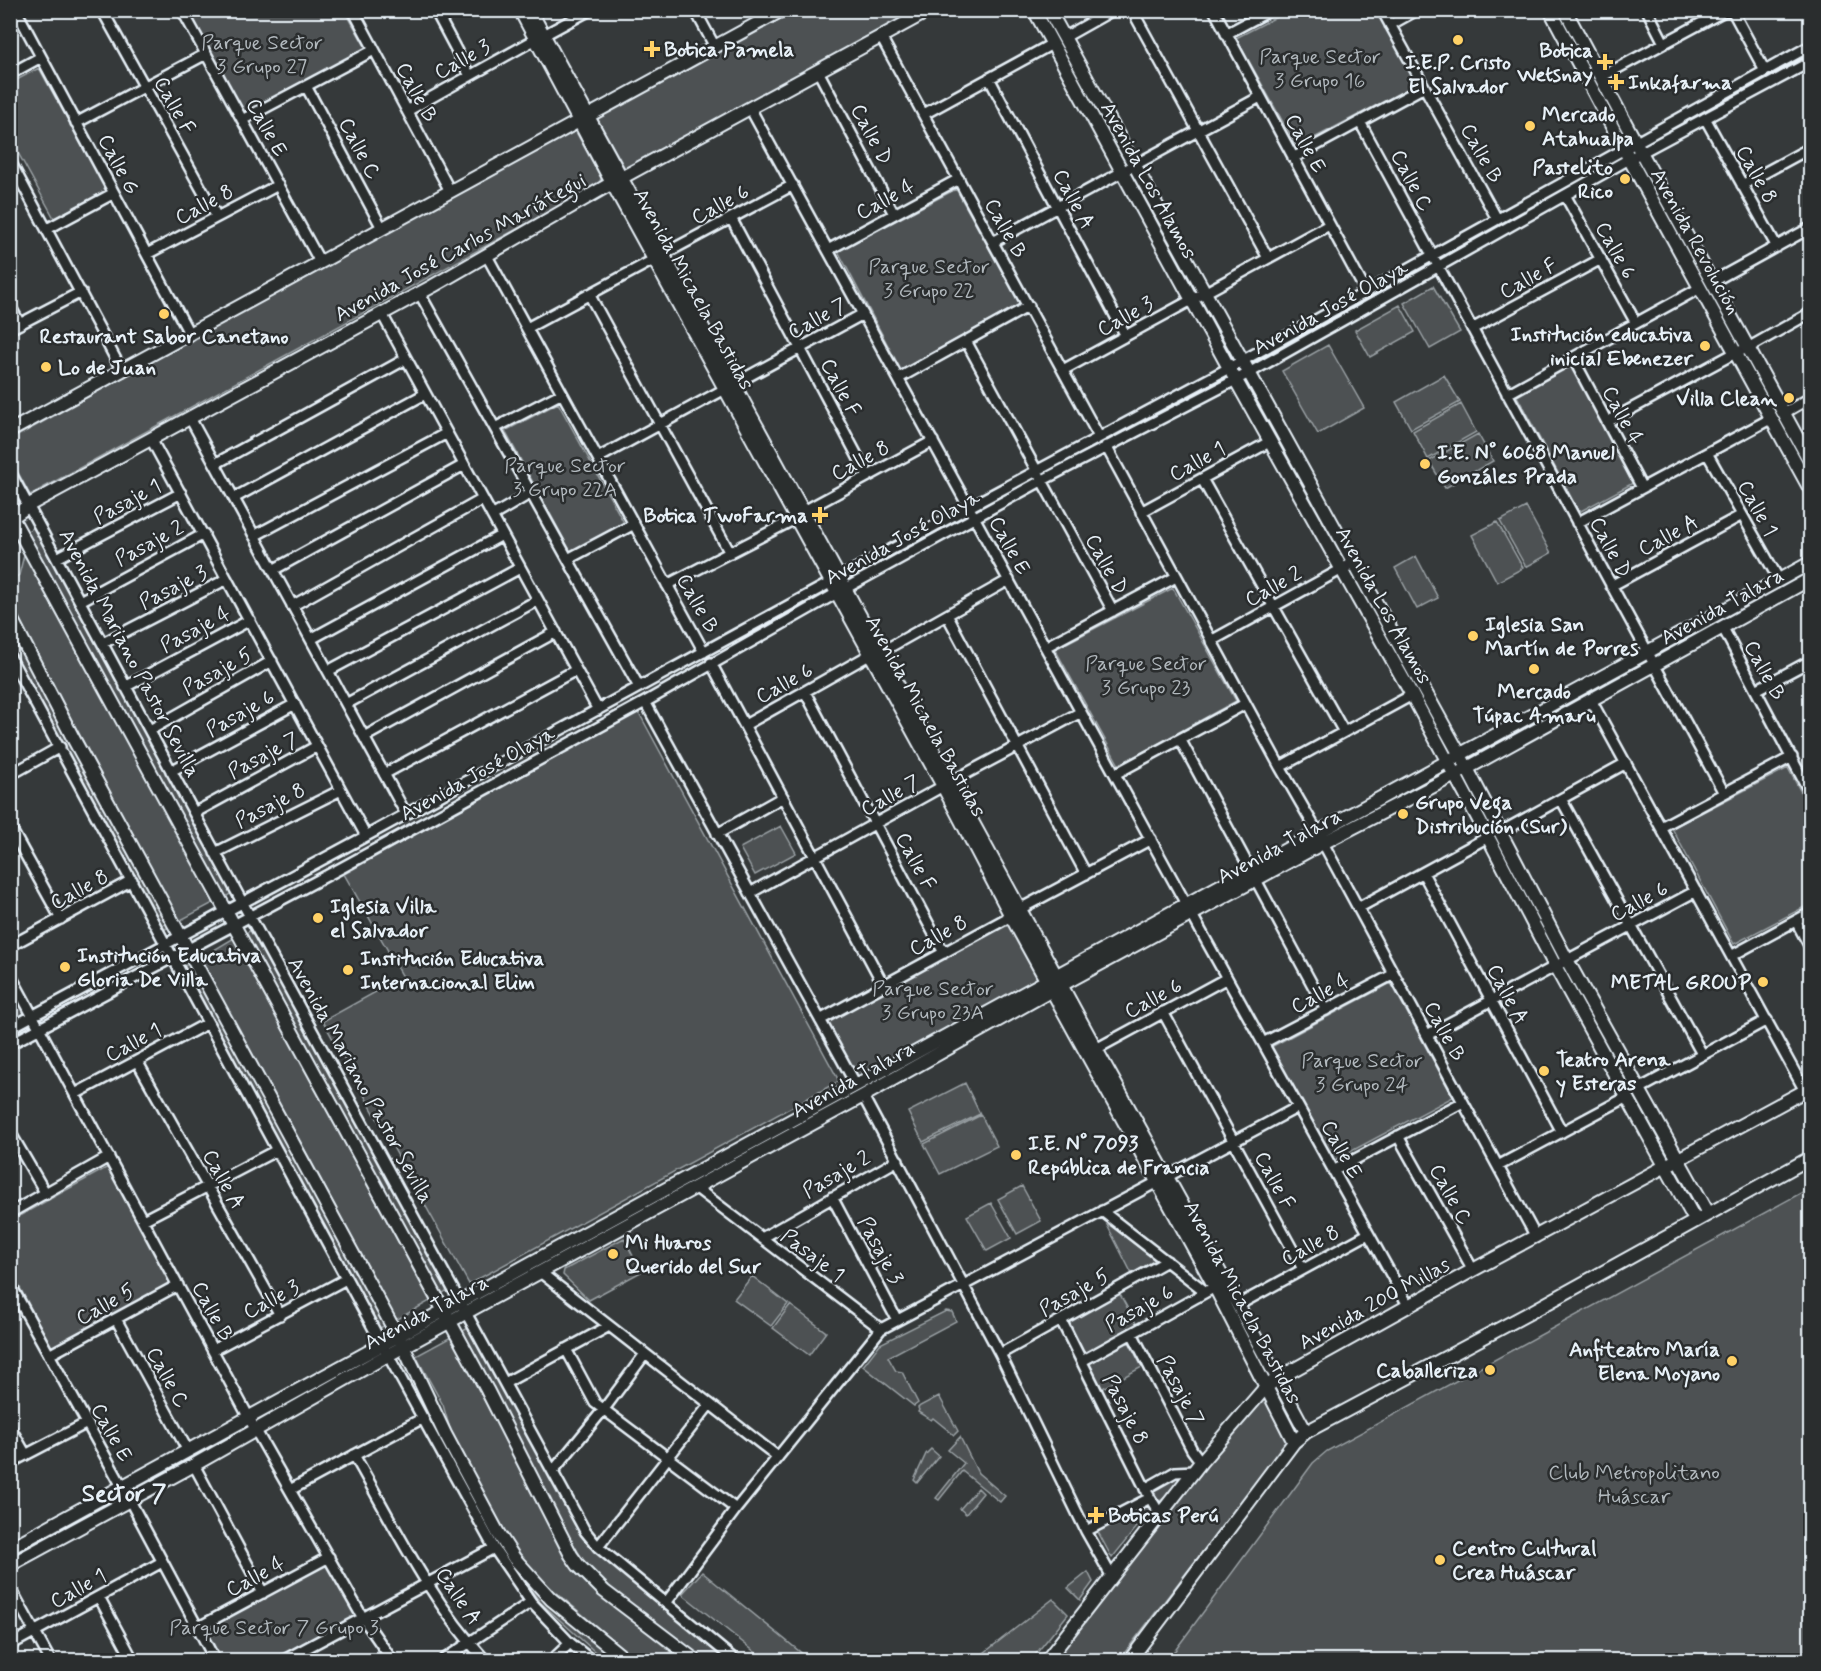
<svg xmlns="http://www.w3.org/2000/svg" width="1821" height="1671" font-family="Mynerve,sans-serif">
	<rect width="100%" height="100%" fill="#35393a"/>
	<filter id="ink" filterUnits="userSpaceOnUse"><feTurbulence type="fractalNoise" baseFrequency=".0167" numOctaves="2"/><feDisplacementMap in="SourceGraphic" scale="12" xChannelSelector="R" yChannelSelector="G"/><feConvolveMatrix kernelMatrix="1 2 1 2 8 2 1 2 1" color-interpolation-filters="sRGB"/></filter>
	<g filter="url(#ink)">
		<!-- green -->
		<path fill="#4d5152" stroke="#9aa1a5" stroke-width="1.5" d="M188,11H345L366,48L244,113Z
			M795,11H917L626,170L597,118Z
			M1288,11H1377L1417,84L1297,147L1236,38Z
			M39,68L107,191L54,218L11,140V83Z
			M570,131L576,132L601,178L599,184L30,495L11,459L10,440Z
			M956,189L1020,304L901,370L838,251Z
			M1433,286L1460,332L1430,349L1404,303Z
			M1400,305L1415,332L1370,357L1355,330Z
			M1328,345L1364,408L1318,434L1282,371Z
			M1571,366L1635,482L1579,512L1517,396Z
			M1444,375L1460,402L1411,429L1396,402Z
			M558,403L624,523L571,552L505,431Z
			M1461,404L1476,432L1428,459L1413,431Z
			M1478,434L1493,461L1445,488L1429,461Z
			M1526,507L1551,553L1526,567L1500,521Z
			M1497,522L1523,568L1497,582L1472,535Z
			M34,527L233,892L224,898L26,532Z
			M25,551L83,661L215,902L179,921L11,606L10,581L19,575Z
			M1416,556L1438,598L1417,609L1395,568Z
			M1173,588L1236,701L1119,765L1055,649Z
			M10,631L169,927L162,931L11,650Z
			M638,711L839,1081L469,1284L323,1021L403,977L344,874Z
			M1788,768L1810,809V904L1734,944L1672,828Z
			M781,826L796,853L755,875L740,848Z
			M1008,923L1039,978L857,1077L827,1022Z
			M253,929L449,1289L440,1295L244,934Z
			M234,938L430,1301L396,1320L304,1148L199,959Z
			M190,963L386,1325L378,1329L182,967Z
			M1391,983L1453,1097L1333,1161L1271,1047Z
			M10,987L26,1014L11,1023H10Z
			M965,1083L980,1114L923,1142L908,1112Z
			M981,1115L997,1146L940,1174L924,1144Z
			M108,1167L173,1283L52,1348L11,1271L10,1221Z
			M1022,1186L1041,1221L1017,1234L998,1199Z
			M1810,1188V1660H1168L1313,1463L1327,1451Z
			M991,1203L1011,1238L987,1251L967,1216Z
			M1107,1225L1111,1226L1155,1260L1132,1274Z
			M624,1238L641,1272L589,1300L563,1275L564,1270Z
			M752,1276L788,1304L771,1326L734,1299Z
			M1118,1291L1138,1327L1083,1357L1064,1321Z
			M790,1305L826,1332L809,1355L773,1328Z
			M946,1311L952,1312L956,1321L888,1357L896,1371L902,1372L918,1403L914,1406L863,1366L880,1344Z
			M470,1327L577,1525L623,1573L727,1660H699L608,1589L584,1561L564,1530L461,1332Z
			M451,1337L561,1546L594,1589L681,1660H636L536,1575L510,1540L452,1436L443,1405L416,1356Z
			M1129,1342L1142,1367L1101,1389L1088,1364Z
			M406,1362L455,1467L400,1366Z
			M1263,1395L1287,1436V1442L1119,1660H1054L1203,1469Z
			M939,1396L958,1431L954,1435L933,1418L931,1420L918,1412L919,1410L918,1408L920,1406Z
			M960,1437L978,1473L1005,1496L1000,1502L962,1471L939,1500L936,1498L964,1463L948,1450Z
			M931,1449L939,1456L917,1483L914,1480L926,1454Z
			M1177,1477L1181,1478V1480L1175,1489L1160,1501L1152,1495L1150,1490Z
			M978,1488L983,1493L966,1514L960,1509Z
			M1150,1503L1153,1507L1112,1558L1097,1530Z
			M483,1518L528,1580L619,1660H604L540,1602L500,1548Z
			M326,1563L358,1617L297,1651L302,1660H222L203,1628Z
			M702,1572L810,1660H765L682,1594Z
			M1088,1572L1093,1582L1080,1600L1068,1588Z
			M1053,1599L1068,1614L1031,1660H975Z"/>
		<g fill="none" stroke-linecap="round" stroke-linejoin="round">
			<!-- street casing -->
			<g stroke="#e8f1f8" stroke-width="14">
				<path id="street" d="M16,10L190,335
					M102,10L217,217
					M182,10L320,262
					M353,10L450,191
					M435,10L470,76
					M695,10L715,47
					M1132,10L1268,258
					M1214,10L1366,292
					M1382,10L1497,219
					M1647,10L1664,43
					M1732,10L1765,71
					M1390,25L1417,10
					M1226,34L1271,10
					M544,35L590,10
					M881,37L1099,437
					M1065,37L1113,10
					M818,71L894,214
					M10,74L41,57
					M1601,77L1726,10
					M989,78L1126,336
					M306,86L382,228
					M750,108L1186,904
					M407,111L536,39
					M924,114L1052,44
					M1705,118L1777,247
					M242,120L374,50
					M1360,122L1724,793
					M76,123L206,54
					M1293,158L1424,87
					M10,161L122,371
					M1742,185L1810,148
					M1565,195L1636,323
					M731,218L868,476
					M47,229L114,193
					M993,242L1260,97
					M828,250L959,179
					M147,254L278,185
					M664,254L793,185
					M487,256L704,652
					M1712,282L1810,228
					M420,294L639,687
					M589,294L730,553
					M10,306L20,324
					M382,314L598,710
					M527,328L655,259
					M10,329L81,292
					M1472,329L1601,259
					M966,341L1113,611
					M1573,358L1642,488
					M1063,370L1329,225
					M899,378L1029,306
					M1507,394L1700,288
					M1784,413L1810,398
					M190,418L406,814
					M1607,422L1735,353L1748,348L1810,313
					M495,428L562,393
					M151,439L366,836
					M1106,446L1280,767L1318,833
					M1707,453L1779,580
					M598,458L863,314
					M215,464L406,359
					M10,472L242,902L585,1531L598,1547L735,1660
					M1202,479L1344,732
					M234,498L425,394
					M804,511L933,441
					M1141,512L1271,441
					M492,516L531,493
					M1577,523L1772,418
					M254,536L447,433
					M57,558L181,493
					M568,559L634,524
					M273,570L464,465
					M667,585L797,518
					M1611,586L1742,515
					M80,601L204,534
					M292,606L483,499
					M947,615L1086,874
					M1723,628L1810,793
					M311,639L502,535
					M1211,641L1353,563
					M103,643L227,579
					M1045,647L1176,577
					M881,652L1009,580
					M10,657L377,1335L494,1548L531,1602L570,1643L591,1660
					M711,663L884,986
					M328,671L520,568
					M125,687L250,620
					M1756,690L1810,661
					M805,692L944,953
					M1591,700L1805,1091
					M645,702L856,1085
					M346,704L538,600
					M745,725L871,654
					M150,730L272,661
					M364,737L556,632
					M1180,739L1326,1010
					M1280,767L1412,695
					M171,771L295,704
					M384,774L576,670
					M1115,774L1245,704
					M10,775L60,747
					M1561,799L1702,1054
					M194,813L317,746
					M10,827L61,919
					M1661,827L1792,757
					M1501,832L1626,763
					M717,834L783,797
					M1323,843L1536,1237
					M215,853L341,790
					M1423,873L1562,1132
					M750,893L943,786L1081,712
					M1358,908L1488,837
					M1020,909L1151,839
					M1192,915L1408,1305
					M1796,921L1810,947
					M10,946L132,880
					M1731,956L1810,913
					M10,974L255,1429L363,1618L392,1660
					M1163,1012L1303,1269
					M820,1020L1011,916
					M10,1028L366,836L969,507L1242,361L1810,46
					M1427,1035L1696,891
					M1263,1043L1394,974
					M10,1044L343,867L645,702L837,593L1041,481L1249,373L1629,159L1810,62
					M1096,1049L1227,978
					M137,1061L280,1315
					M1639,1089L1767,1020
					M75,1094L208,1023
					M863,1096L1000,1354L1086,1531L1112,1577
					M10,1132L46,1194
					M1398,1136L1473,1270
					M1498,1166L1627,1097
					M1333,1171L1463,1102
					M695,1187L881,1329
					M832,1197L897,1320
					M1102,1211L1206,1292
					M10,1213L109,1157
					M143,1220L277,1150
					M762,1238L898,1160
					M540,1272L778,1457
					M10,1284L129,1499L215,1660
					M1238,1305L1368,1234
					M116,1319L188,1451
					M1061,1320L1150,1498L1160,1514
					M1132,1333L1192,1450L1201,1462
					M566,1349L595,1403L736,1509
					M213,1350L346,1279
					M1000,1354L1167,1261
					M49,1355L178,1285
					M1082,1361L1215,1287
					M505,1383L609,1326
					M10,1427L26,1455
					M354,1455C394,1525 430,1601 485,1660
					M10,1463L87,1423
					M194,1465L263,1593
					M553,1471L604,1409L645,1354
					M1145,1489L1175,1472L1195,1471
					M290,1490L423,1418
					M1086,1531L1150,1498
					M598,1547L710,1404
					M10,1587L50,1660
					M99,1597L133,1660
					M666,1603L736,1509L881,1329L1298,1107
					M197,1628L329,1557
					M10,1645L162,1562
					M284,1660L494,1548
					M443,1660L531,1602
					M552,1660L570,1643"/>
			</g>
			<!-- secondary casing -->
			<g stroke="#e8f1f8" stroke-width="16">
				<path id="secondary" d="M520,10L612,183L943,786L1011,916L1215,1287L1294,1442
					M530,10L1096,1049L1238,1305L1306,1432
					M1034,10L1229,368L1412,695L1488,837L1555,966L1695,1220
					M1049,10L1460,755L1567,960L1708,1213
					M1550,10L1624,149L1810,489
					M1565,10L1636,143L1810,461
					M10,431C268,292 524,150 782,10
					M10,514L487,1390L571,1555L578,1565L604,1591L695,1660
					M10,519L29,505L433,286L612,183L930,10
					M10,616L73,738L403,1346L445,1434L498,1533L514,1558L551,1599L626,1660
					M10,1548L1810,563
					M10,1565L194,1465L379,1360L863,1096L1052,990L1323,843L1455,775L1810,579
					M1047,1660L1201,1462L1265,1388L1277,1379L1473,1270L1810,1088
					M1130,1660L1294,1442L1306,1432L1531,1312L1810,1158"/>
			</g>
			<!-- street -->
			<use href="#street" stroke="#2a2d2e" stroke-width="9"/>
			<!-- secondary -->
			<use href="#secondary" stroke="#2a2d2e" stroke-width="12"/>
		</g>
	</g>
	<!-- markers -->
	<g fill="#ffd166" stroke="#2a2d2e" stroke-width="2">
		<circle cx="1458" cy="40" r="6"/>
		<path d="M649 40h6v6h6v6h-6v6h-6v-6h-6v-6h6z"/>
		<path d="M1602 53h6v6h6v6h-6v6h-6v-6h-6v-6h6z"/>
		<path d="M1613 73h6v6h6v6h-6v6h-6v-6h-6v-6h6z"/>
		<circle cx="1530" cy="126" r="6"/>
		<circle cx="1625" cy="179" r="6"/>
		<circle cx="164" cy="314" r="6"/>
		<circle cx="1705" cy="346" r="6"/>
		<circle cx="46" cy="367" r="6"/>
		<circle cx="1789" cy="398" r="6"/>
		<circle cx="1425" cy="464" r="6"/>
		<path d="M817 506h6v6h6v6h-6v6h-6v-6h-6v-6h6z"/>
		<circle cx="1473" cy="636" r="6"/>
		<circle cx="1534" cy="669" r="6"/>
		<circle cx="1403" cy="814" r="6"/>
		<circle cx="318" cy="918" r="6"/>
		<circle cx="65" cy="967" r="6"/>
		<circle cx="348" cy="970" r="6"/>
		<circle cx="1763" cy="982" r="6"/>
		<circle cx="1544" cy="1071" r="6"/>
		<circle cx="1016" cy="1155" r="6"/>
		<circle cx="613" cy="1254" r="6"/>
		<circle cx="1732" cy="1361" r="6"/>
		<circle cx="1490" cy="1370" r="6"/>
		<path d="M1093 1506h6v6h6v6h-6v6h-6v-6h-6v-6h6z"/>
		<circle cx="1440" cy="1560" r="6"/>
	</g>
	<g text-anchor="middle" stroke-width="5" stroke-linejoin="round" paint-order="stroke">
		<!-- park labels -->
		<g font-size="21" fill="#b2b9be" stroke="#2a2d2e">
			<text x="262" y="49">Parque Sector<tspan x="262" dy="24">3 Grupo 27</tspan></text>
			<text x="1320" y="63">Parque Sector<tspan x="1320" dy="24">3 Grupo 16</tspan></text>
			<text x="929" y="273">Parque Sector<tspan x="929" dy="24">3 Grupo 22</tspan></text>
			<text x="565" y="472">Parque Sector<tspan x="565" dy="24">3 Grupo 22A</tspan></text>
			<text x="1146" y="670">Parque Sector<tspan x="1146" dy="24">3 Grupo 23</tspan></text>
			<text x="933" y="995">Parque Sector<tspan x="933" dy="24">3 Grupo 23A</tspan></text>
			<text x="1362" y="1067">Parque Sector<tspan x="1362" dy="24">3 Grupo 24</tspan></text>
			<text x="1634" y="1479">Club Metropolitano<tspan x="1634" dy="24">Huáscar</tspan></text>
			<text x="274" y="1634">Parque Sector 7 Grupo 3</text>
		</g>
		<!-- poi labels -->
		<g font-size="21" font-weight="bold" fill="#e8f1f8" stroke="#2a2d2e" text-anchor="start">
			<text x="664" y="56">Botica Pamela</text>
			<text x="1593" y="57" text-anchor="end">Botica<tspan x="1593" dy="24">Wetsnay</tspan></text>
			<text x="1458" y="69" text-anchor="middle">I.E.P. Cristo<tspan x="1458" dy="24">El Salvador</tspan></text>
			<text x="1628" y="89">Inkafarma</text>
			<text x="1542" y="121">Mercado<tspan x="1542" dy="24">Atahualpa</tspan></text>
			<text x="1613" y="174" text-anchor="end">Pastelito<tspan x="1613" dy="24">Rico</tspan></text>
			<text x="1693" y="341" text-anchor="end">Institución educativa<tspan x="1693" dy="24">inicial Ebenezer</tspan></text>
			<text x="164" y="343" text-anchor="middle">Restaurant Sabor Canetano</text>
			<text x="58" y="374">Lo de Juan</text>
			<text x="1777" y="405" text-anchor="end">Villa Clean</text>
			<text x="1437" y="459">I.E. N° 6068 Manuel<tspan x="1437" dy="24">Gonzáles Prada</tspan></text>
			<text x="808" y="522" text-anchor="end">Botica TwoFarma</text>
			<text x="1485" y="631">Iglesia San<tspan x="1485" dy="24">Martín de Porres</tspan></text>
			<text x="1534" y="698" text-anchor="middle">Mercado<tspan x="1534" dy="24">Túpac Amaru</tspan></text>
			<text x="1415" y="809">Grupo Vega<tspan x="1415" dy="24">Distribución (Sur)</tspan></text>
			<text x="330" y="913">Iglesia Villa<tspan x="330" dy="24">el Salvador</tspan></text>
			<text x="77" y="962">Institución Educativa<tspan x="77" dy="24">Gloria De Villa</tspan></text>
			<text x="360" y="965">Institución Educativa<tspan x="360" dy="24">Internacional Elim</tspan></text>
			<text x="1751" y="989" text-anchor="end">METAL GROUP</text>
			<text x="1556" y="1066">Teatro Arena<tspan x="1556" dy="24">y Esteras</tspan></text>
			<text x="1028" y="1150">I.E. N° 7093<tspan x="1028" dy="24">República de Francia</tspan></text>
			<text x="625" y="1249">Mi Huaros<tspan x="625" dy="24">Querido del Sur</tspan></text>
			<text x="1720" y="1356" text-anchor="end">Anfiteatro María<tspan x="1720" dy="24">Elena Moyano</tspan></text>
			<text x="1478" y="1377" text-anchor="end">Caballeriza</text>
			<text x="1108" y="1522">Boticas Perú</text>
			<text x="1452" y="1555">Centro Cultural<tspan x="1452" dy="24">Crea Huáscar</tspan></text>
		</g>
		<!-- street labels -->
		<g font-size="21" fill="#e8f1f8" stroke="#2a2d2e">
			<text transform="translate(462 59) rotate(-29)" y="7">Calle 3</text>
			<text transform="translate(417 92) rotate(62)" y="7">Calle B</text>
			<text transform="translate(175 105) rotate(61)" y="7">Calle F</text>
			<text transform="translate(267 127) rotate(61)" y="7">Calle E</text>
			<text transform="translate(872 134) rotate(62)" y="7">Calle D</text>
			<text transform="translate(1306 143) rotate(62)" y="7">Calle E</text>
			<text transform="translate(360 148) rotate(62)" y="7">Calle C</text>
			<text transform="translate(1482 153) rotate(61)" y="7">Calle B</text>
			<text transform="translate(119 164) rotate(62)" y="7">Calle G</text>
			<text transform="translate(1757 174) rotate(61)" y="7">Calle 8</text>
			<text transform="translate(1149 180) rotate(61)" y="7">Avenida Los Alamos</text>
			<text transform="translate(1412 180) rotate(62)" y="7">Calle C</text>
			<text transform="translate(885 199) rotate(-28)" y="7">Calle 4</text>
			<text transform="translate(1074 199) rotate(62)" y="7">Calle A</text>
			<text transform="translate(204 204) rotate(-28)" y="7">Calle 8</text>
			<text transform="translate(720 204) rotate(-28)" y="7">Calle 6</text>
			<text transform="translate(1006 228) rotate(61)" y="7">Calle B</text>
			<text transform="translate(1696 241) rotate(61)" y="7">Avenida Revolución</text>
			<text transform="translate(460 247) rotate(-29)" y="7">Avenida José Carlos Mariátegui</text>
			<text transform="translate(1616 250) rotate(61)" y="7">Calle 6</text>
			<text transform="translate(1528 278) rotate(-29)" y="7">Calle F</text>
			<text transform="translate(694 289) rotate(61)" y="7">Avenida Micaela Bastidas</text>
			<text transform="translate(1330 307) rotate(-29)" y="7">Avenida José Olaya</text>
			<text transform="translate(1125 316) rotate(-29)" y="7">Calle 3</text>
			<text transform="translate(817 318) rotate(-29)" y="7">Calle 7</text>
			<text transform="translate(841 387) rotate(62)" y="7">Calle F</text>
			<text transform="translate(1623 415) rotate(62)" y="7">Calle 4</text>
			<text transform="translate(860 460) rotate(-28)" y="7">Calle 8</text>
			<text transform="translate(1197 461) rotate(-29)" y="7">Calle 1</text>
			<text transform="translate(127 501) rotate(-28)" y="7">Pasaje 1</text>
			<text transform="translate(1758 508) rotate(61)" y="7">Calle 1</text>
			<text transform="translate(1668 535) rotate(-28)" y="7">Calle A</text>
			<text transform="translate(902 537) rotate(-29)" y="7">Avenida José Olaya</text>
			<text transform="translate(149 543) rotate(-28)" y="7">Pasaje 2</text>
			<text transform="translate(1010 545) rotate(61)" y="7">Calle E</text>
			<text transform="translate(1611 547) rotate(62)" y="7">Calle D</text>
			<text transform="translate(1107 564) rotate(61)" y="7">Calle D</text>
			<text transform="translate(1273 586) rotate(-29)" y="7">Calle 2</text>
			<text transform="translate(173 587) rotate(-27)" y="7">Pasaje 3</text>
			<text transform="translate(698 603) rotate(61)" y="7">Calle B</text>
			<text transform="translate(1384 605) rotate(61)" y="7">Avenida Los Alamos</text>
			<text transform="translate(1722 606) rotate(-29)" y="7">Avenida Talara</text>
			<text transform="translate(195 629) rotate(-28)" y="7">Pasaje 4</text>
			<text transform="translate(130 653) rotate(62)" y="7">Avenida Mariano Pastor Sevilla</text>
			<text transform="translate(1765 670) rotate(62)" y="7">Calle B</text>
			<text transform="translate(217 671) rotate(-29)" y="7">Pasaje 5</text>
			<text transform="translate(784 683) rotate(-29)" y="7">Calle 6</text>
			<text transform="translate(240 713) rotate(-29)" y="7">Pasaje 6</text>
			<text transform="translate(926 716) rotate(61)" y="7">Avenida Micaela Bastidas</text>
			<text transform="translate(263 755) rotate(-28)" y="7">Pasaje 7</text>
			<text transform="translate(477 773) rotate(-29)" y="7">Avenida José Olaya</text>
			<text transform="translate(890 795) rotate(-29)" y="7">Calle 7</text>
			<text transform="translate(270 805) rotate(-27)" y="7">Pasaje 8</text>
			<text transform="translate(1279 846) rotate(-28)" y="7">Avenida Talara</text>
			<text transform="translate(916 861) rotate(62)" y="7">Calle F</text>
			<text transform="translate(79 889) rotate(-28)" y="7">Calle 8</text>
			<text transform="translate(1639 901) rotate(-28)" y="7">Calle 6</text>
			<text transform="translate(938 935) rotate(-29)" y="7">Calle 8</text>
			<text transform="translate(1320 993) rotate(-28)" y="7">Calle 4</text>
			<text transform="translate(1508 994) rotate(62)" y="7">Calle A</text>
			<text transform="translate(1153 998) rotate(-28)" y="7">Calle 6</text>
			<text transform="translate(1445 1031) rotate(62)" y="7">Calle B</text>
			<text transform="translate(133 1042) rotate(-28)" y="7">Calle 1</text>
			<text transform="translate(853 1079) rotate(-29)" y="7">Avenida Talara</text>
			<text transform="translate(361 1080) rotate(61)" y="7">Avenida Mariano Pastor Sevilla</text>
			<text transform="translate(1342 1149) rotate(61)" y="7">Calle E</text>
			<text transform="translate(836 1174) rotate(-30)" y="7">Pasaje 2</text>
			<text transform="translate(224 1179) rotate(61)" y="7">Calle A</text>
			<text transform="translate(1275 1180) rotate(62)" y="7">Calle F</text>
			<text transform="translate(1451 1194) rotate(61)" y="7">Calle C</text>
			<text transform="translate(1310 1245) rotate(-29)" y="7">Calle 8</text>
			<text transform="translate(881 1250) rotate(62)" y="7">Pasaje 3</text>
			<text transform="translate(813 1255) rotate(37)" y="7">Pasaje 1</text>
			<text transform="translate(1074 1292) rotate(-29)" y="7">Pasaje 5</text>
			<text transform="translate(271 1299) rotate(-28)" y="7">Calle 3</text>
			<text transform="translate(1243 1302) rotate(62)" y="7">Avenida Micaela Bastidas</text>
			<text transform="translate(1374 1303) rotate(-29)" y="7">Avenida 200 Millas</text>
			<text transform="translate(105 1304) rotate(-29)" y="7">Calle 5</text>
			<text transform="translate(1139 1308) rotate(-29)" y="7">Pasaje 6</text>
			<text transform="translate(213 1311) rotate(62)" y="7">Calle B</text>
			<text transform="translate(426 1312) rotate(-28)" y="7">Avenida Talara</text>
			<text transform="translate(168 1377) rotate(61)" y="7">Calle C</text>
			<text transform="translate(1181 1390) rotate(62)" y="7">Pasaje 7</text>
			<text transform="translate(1126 1409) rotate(63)" y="7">Pasaje 8</text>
			<text transform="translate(112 1432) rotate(61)" y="7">Calle E</text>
			<text transform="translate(255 1576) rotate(-28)" y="7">Calle 4</text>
			<text transform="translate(78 1588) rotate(-29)" y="7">Calle 1</text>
			<text transform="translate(459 1596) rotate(56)" y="7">Calle A</text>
		</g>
		<!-- quarter labels -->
		<g font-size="24" font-weight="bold" fill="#e8f1f8" stroke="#2a2d2e">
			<text x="124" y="1501">Sector 7</text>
		</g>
	</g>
	<!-- margin -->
	<rect width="1821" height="1671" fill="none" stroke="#2a2d2e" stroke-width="36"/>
	<rect x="18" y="18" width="1785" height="1635" fill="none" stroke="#e8f1f8" stroke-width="2" filter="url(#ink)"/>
</svg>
